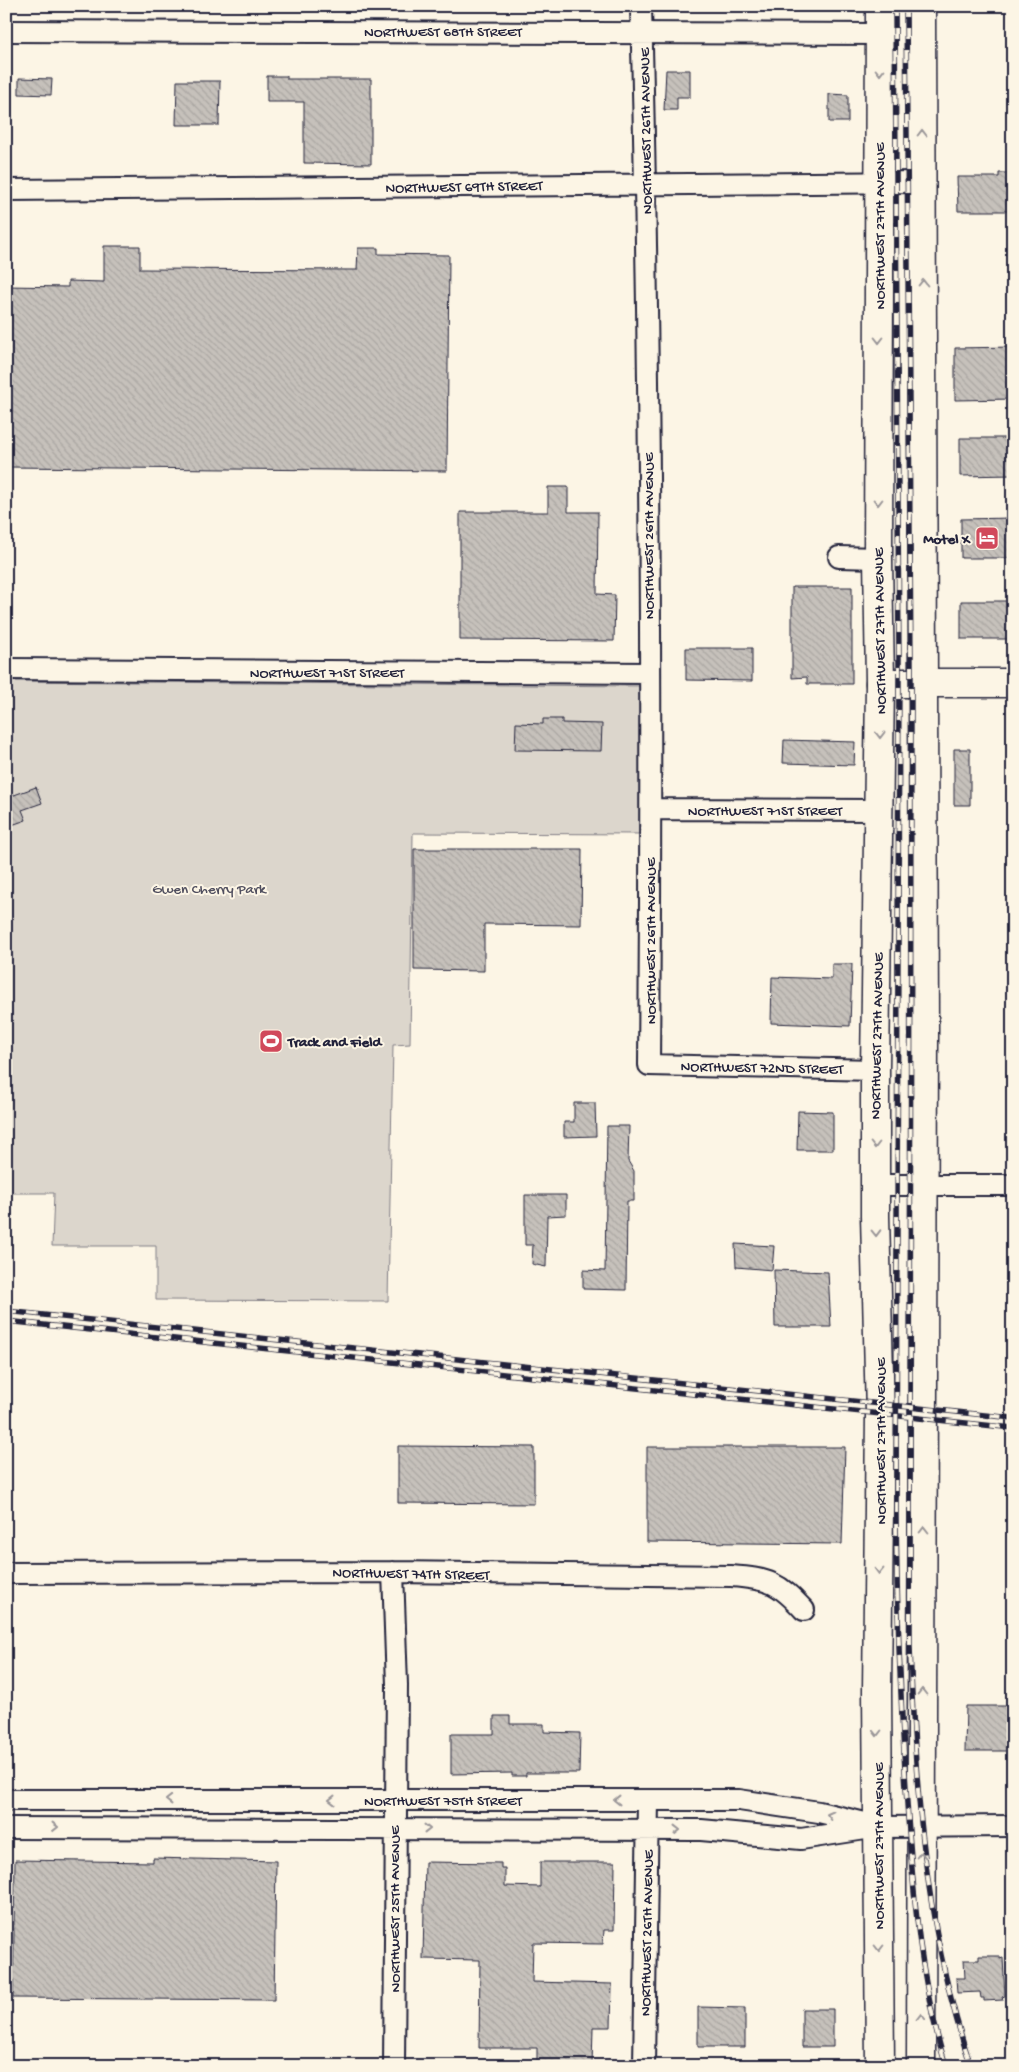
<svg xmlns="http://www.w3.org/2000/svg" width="1019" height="2072" font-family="'Gochi Hand',sans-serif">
	<defs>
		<pattern id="building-back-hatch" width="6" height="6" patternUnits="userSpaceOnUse" patternTransform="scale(1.25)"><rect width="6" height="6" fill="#c6c1bb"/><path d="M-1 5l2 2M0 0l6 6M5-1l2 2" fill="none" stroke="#aaa6a2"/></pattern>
	</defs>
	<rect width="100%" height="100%" fill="#fcf5e5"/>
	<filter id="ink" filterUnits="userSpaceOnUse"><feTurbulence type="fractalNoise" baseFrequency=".02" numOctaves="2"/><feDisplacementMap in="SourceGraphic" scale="10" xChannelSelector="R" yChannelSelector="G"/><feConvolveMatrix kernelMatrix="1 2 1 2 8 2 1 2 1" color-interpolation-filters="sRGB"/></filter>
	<g filter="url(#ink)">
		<!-- park -->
		<path fill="#dcd6cc" stroke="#7f7c84" d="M6,681L643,686V834L413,833L410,1044L393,1045L388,1301L156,1300V1246H52L54,1193H6Z"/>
		<!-- building -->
		<path fill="url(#building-back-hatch)" stroke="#22223b" d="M666,70H690V97H677V110H664Z
			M267,76H287V79H371V164L304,163V102H267Z
			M19,78L52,79L51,95L19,94Z
			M177,81H220L219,125H176Z
			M829,94L848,95V122H829Z
			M999,173H1013V211H958L957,177H999Z
			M104,246H140V269L357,270L358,248H378V254L449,255L447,471L6,467V286L68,287V281L104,282Z
			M1013,347V399L955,400V348Z
			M960,438H1013V475L960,476Z
			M548,487H568V512H598L597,594L615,595L614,641L460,640V512H548Z
			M1013,518V558H961V519Z
			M792,587H852V684H807V677L792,678Z
			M961,601H1013V639H961Z
			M686,648H752V681L686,680Z
			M543,719H562V723L602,724L601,751L515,750L516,723L543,724Z
			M784,740L855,742L854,765L783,763Z
			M954,749H970V805H954Z
			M36,787L42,803L22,810L26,820L6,827V798Z
			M414,849H582L581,925L484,924V971L414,970Z
			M832,964H852L850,1026L771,1023L772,977L832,979Z
			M574,1103H595L596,1136L564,1137V1122H574Z
			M798,1111L833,1112V1150H797Z
			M607,1126H629L628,1161L634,1171V1201H627L626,1290L583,1289V1270L605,1271Z
			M525,1195H566V1215L547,1216L546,1267L532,1264L533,1245H525Z
			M735,1244L774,1246L772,1270L736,1267Z
			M774,1270L828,1272L831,1327H775Z
			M398,1446L534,1447V1504L398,1503Z
			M647,1447H845L842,1544L647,1542Z
			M966,1706H1013V1751H965Z
			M494,1716H510V1724H544V1732L580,1733L579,1773H526V1776H512V1773L451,1774V1734H494Z
			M153,1858L276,1861L274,2000L13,1998L15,1860L153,1862Z
			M425,1862L501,1863V1868H505V1886L540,1887V1862H615L614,1930H604L603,1944L533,1943L532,1982L612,1984L611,2027H593L592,2066H537V2048H479L480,1960L423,1959Z
			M979,1956H1000V1959L1003,1958L1005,1996L1002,1997L1003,2000L984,2001V1998H981L980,1992L957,1993L956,1978H965L964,1960H979Z
			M698,2007L745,2008V2047H698Z
			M802,2009H833V2047H802Z"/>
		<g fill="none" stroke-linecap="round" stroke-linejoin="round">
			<!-- street casing -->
			<g stroke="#22223b" stroke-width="24">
				<path id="street" d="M641,6C650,359 652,712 649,1065L875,1070
					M6,31L880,34
					M6,190L922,182
					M839,557L878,558
					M6,669L649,673
					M651,809L879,810
					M875,1185H1013
					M393,1572L397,1685L394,2066
					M6,1573L393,1572L731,1576C770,1579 778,1582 804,1610
					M6,1800H739L819,1812L869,1824
					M6,1828L701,1830L801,1839L878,1827L1013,1826
					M644,2066L648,1800"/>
			</g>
			<!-- secondary casing -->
			<g stroke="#22223b" stroke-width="31">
				<path id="secondary" d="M880,683H1013"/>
			</g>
			<!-- primary casing -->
			<g stroke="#22223b" stroke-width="31">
				<path id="primary" d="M880,2066L877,1691L880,1414L875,1216V1070L880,683L878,558L880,6
					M921,2066C924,1379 926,693 921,6"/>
			</g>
			<!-- street -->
			<use href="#street" stroke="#fcf5e5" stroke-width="20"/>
			<!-- secondary -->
			<use href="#secondary" stroke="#fcf5e5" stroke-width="28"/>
			<!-- primary -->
			<use href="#primary" stroke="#fcf5e5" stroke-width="28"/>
			<!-- rail casing -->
			<g stroke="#22223b" stroke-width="5.5">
				<path id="rail" d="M895,6L899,666L896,1515C897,1616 901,1717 908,1818C914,1901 921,1986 946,2066
					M906,6L911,666L910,1646C915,1787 925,1931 971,2066
					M6,1311L1013,1418
					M6,1321L1013,1428"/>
			</g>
			<!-- rail -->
			<use href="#rail" stroke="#fcf5e5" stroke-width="4" stroke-dasharray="11" stroke-linecap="butt"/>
		</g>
		<!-- one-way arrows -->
		<defs><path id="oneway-chevron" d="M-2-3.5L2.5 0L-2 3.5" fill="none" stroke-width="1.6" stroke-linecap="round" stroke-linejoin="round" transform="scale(1.25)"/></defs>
		<g stroke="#9a9698">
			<use href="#oneway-chevron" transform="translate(880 72) rotate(90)"/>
			<use href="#oneway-chevron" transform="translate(922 133) rotate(-90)"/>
			<use href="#oneway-chevron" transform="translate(923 283) rotate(-90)"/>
			<use href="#oneway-chevron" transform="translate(879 340) rotate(90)"/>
			<use href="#oneway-chevron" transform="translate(878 502) rotate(90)"/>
			<use href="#oneway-chevron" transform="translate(880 735) rotate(90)"/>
			<use href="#oneway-chevron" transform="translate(875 1145) rotate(90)"/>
			<use href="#oneway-chevron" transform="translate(876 1233) rotate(89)"/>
			<use href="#oneway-chevron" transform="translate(924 1530) rotate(-90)"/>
			<use href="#oneway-chevron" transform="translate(879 1571) rotate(91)"/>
			<use href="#oneway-chevron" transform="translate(922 1692) rotate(-90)"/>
			<use href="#oneway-chevron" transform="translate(877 1733) rotate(90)"/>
			<use href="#oneway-chevron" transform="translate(169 1800) rotate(180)"/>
			<use href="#oneway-chevron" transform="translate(332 1800) rotate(180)"/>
			<use href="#oneway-chevron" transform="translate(617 1800) rotate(-180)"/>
			<use href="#oneway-chevron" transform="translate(830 1815) rotate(-166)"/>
			<use href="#oneway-chevron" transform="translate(55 1827)"/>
			<use href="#oneway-chevron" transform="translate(427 1829)"/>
			<use href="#oneway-chevron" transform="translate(677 1830)"/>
			<use href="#oneway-chevron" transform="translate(921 1855) rotate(-90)"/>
			<use href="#oneway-chevron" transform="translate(879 1948) rotate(90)"/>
			<use href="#oneway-chevron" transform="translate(921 2017) rotate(-90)"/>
		</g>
	</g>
	<!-- icons -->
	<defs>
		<g id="hotel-square" transform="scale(1.25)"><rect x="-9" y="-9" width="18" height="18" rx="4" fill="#d1495b" stroke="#fcf5e5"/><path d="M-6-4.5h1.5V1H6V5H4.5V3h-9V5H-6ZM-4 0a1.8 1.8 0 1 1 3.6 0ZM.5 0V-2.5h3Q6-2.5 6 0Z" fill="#fff"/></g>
		<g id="stadium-square" transform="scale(1.25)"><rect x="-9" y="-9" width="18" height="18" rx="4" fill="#d1495b" stroke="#fcf5e5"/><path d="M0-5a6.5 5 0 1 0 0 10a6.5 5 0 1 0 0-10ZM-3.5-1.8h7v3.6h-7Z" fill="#fff"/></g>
	</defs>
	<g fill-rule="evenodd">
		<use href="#hotel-square" x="987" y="538"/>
		<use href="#stadium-square" x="271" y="1041"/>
	</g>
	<g text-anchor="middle" stroke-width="4" stroke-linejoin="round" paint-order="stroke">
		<!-- street labels -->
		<g font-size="15" fill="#22223b" stroke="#fcf5e5">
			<text x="443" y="36">NORTHWEST 68TH STREET</text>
			<text transform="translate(645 131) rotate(-91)" y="5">NORTHWEST 26TH AVENUE</text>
			<text transform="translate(464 186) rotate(-1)" y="5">NORTHWEST 69TH STREET</text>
			<text transform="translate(879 226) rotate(-90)" y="5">NORTHWEST 27TH AVENUE</text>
			<text transform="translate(648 536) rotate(-90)" y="5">NORTHWEST 26TH AVENUE</text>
			<text transform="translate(879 631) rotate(-91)" y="5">NORTHWEST 27TH AVENUE</text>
			<text x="327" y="677">NORTHWEST 71ST STREET</text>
			<text x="765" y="815">NORTHWEST 71ST STREET</text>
			<text transform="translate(650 941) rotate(-90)" y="5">NORTHWEST 26TH AVENUE</text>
			<text transform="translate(876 1036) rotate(-89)" y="5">NORTHWEST 27TH AVENUE</text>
			<text transform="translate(762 1067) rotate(1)" y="5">NORTHWEST 72ND STREET</text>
			<text transform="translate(880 1441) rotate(-90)" y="5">NORTHWEST 27TH AVENUE</text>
			<text transform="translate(411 1573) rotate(1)" y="5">NORTHWEST 74TH STREET</text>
			<text x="443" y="1805">NORTHWEST 75TH STREET</text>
			<text transform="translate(878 1846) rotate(-90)" y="5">NORTHWEST 27TH AVENUE</text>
			<text transform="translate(394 1909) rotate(-90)" y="5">NORTHWEST 25TH AVENUE</text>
			<text transform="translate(646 1933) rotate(-89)" y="5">NORTHWEST 26TH AVENUE</text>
		</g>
		<!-- poi labels -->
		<g font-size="15" font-weight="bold" fill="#22223b" stroke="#fcf5e5" text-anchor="end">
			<text x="970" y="543">Motel X</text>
			<text x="288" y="1046" text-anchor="start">Track and Field</text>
		</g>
		<!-- park labels -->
		<g font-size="15" fill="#504f5f" stroke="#fcf5e5">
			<text x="209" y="893">Gwen Cherry Park</text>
		</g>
	</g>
	<!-- margin -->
	<rect width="1019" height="2072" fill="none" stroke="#fcf5e5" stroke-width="25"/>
	<rect x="12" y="12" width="994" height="2047" fill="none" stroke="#22223b" stroke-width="2" filter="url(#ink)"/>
</svg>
